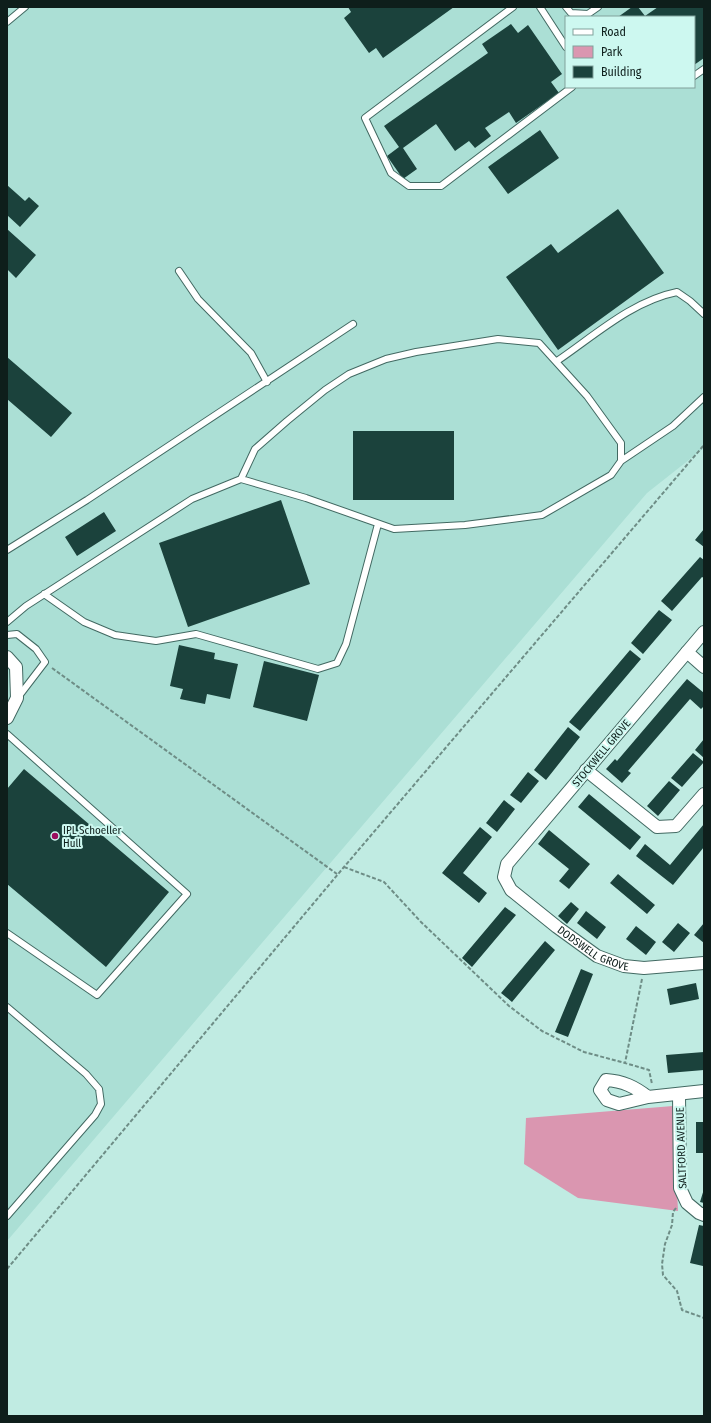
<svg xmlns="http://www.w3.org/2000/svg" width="711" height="1423" font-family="'Fira Sans Condensed',sans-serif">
	<rect width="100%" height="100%" fill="#c0ebe2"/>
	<!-- built -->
	<path fill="#abdfd5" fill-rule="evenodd" d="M7,7H704V448L647,493L7,1241ZM566,17H694V87H566Z"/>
	<!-- green -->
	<path fill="#da96b0" d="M673,1106L678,1211L578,1198L524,1164L526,1118Z"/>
	<!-- building -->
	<path fill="#1b423c" d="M348,7H454L383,58L376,48L369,53L344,18L351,12Z
		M632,7H638L645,16L658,7H704V58L694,65V17H618Z
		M511,24L518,33L528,25L562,74L551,82L559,93L516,123L509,112L485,128L491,136L475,148L469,141L455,151L436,124L403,148L417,169L403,179L387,156L399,147L384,126L488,53L482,44Z
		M540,130L559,158L508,194L488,167Z
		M7,185L25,201L29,197L39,206L20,227L7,215Z
		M618,209L664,273L558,350L506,277L551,244L558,253Z
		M7,229L36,255L16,278L7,269Z
		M7,357L72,413L51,437L7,399Z
		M353,431H454V500H353Z
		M281,500L310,584L188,627L159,543Z
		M104,512L116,531L77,556L65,537Z
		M704,529V547L695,540Z
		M700,557L704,560V578L702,577L672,611L661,601Z
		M659,610L672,620L643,654L631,643Z
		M179,645L215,653L214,659L238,664L230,699L207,694L205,704L180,699L183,689L170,686Z
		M630,650L641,659L580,731L569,722Z
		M264,661L319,675L307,721L253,707Z
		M687,679L704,693V706L701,709L690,699L628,771L631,773L622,783L606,769L615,759L617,761Z
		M568,727L580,737L546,780L534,770Z
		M704,739V758L695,750Z
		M693,753L704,762L682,787L671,778Z
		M24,769L169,892L106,967L7,884V789Z
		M528,772L539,781L521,803L510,795Z
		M669,781L680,790L658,816L647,806Z
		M589,794L641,837L630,850L578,807Z
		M504,800L515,809L497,832L486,823Z
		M704,824V847L673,885L636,856L645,844L670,865Z
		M480,827L492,837L463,873L487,893L479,903L442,873Z
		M549,830L590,864L569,889L559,881L569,869L538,844Z
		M618,874L655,905L647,914L610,883Z
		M571,902L579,909L567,924L558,916Z
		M505,907L516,915L472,967L462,958Z
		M586,911L606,927L597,939L577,923Z
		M678,923L690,933L674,952L662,942Z
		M704,923V943L694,935Z
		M636,926L656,942L646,955L626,939Z
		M545,941L555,950L512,1002L501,993Z
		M581,969L593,974L568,1037L555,1032Z
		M696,983L699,999L670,1005L667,989Z
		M704,1052V1070L668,1073L666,1055Z
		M696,1122H704V1153H696Z
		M704,1189V1203L700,1202Z
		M699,1225L704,1226L703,1266L690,1263Z"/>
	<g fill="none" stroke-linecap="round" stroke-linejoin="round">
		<!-- lane casing -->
		<g stroke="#426962" stroke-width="8">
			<path id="lane" d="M513,7L365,118L391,173L409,186H441L572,87
				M540,7L566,47
				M566,7L571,13L588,14L598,7
				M7,22L25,7
				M694,76L704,69
				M179,271L198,299L251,353L267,382
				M557,361C594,336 632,301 677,292L690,301L704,314
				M621,461L673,426L704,397
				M7,550L87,500L353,324
				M44,594L84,622L115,635L156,641L196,634L318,669L337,663L346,644L378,524
				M7,622L26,606L192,499L241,479L306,498L394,529L465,525L542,515L611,475L621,461V443L587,396L539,343L498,339L416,352L386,359L349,374L325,390L287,421L255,449L241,479
				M7,635L17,634L36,649L45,662L19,696
				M7,734L187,894L97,995L7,933
				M7,1007L86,1074L99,1089L101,1104L95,1115L7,1216"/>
		</g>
		<!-- street casing -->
		<g stroke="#426962" stroke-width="14">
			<g id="street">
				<path id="s1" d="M704,632L507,864L504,877L511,890L557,927L597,956L624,966L644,968L704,963"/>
				<path d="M687,652L704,667"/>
				<path d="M7,657L16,667L17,698L7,718"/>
				<path d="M586,770L657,827L676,826L704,794"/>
				<path d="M679,1094L680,1188L687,1203L699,1213L704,1215"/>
				<path d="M648,1097C635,1087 623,1081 606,1080L600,1090L607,1100L619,1104L648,1097L704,1091"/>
			</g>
		</g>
		<!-- path -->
		<path stroke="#6e8d86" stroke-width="2" stroke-dasharray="4 2" stroke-linecap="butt" d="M52,668L337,874
			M344,867L384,882L421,922L509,1006L542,1031L584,1052L625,1063
			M642,979L625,1063L649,1070L652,1084
			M676,1208L673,1212L672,1225L665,1244L662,1264L663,1275L677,1291L682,1310L704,1318
			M7,1269L344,867L704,445"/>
		<!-- lane -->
		<use href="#lane" stroke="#fff" stroke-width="6"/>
		<!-- street -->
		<use href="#street" stroke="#fff" stroke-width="12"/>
	</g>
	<!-- markers -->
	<circle fill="#9b0d5d" stroke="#cdf8f0" stroke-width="1.5" cx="55" cy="836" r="4"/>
	<g text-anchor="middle" stroke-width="4" stroke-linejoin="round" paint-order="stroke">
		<!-- street labels -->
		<g font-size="11" fill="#0e1e1b" stroke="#cdf8f0">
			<text transform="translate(601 753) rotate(-50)" y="4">STOCKWELL GROVE</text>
			<text dy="4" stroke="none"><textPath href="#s1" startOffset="434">DODSWELL GROVE</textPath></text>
			<text transform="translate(681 1148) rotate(-92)" y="4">SALTFORD AVENUE</text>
		</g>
		<!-- poi labels -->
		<g font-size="11" fill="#0e1e1b" stroke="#cdf8f0" text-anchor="start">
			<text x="63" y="834">IPL Schoeller<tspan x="63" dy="13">Hull</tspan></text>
		</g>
	</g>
	<!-- border -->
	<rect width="711" height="1423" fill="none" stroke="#0e1e1b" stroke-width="16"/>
	<!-- legend -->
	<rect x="565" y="16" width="130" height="72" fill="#cdf8f0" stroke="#81a19b"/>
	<rect x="573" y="29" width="20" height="6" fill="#ffffff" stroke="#81a19b"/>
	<text x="601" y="36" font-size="12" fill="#0e1e1b">Road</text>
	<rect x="573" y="46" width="20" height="12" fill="#da96b0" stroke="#81a19b"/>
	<text x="601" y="56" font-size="12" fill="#0e1e1b">Park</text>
	<rect x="573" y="66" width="20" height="12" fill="#1b423c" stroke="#81a19b"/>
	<text x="601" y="76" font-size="12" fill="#0e1e1b">Building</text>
</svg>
